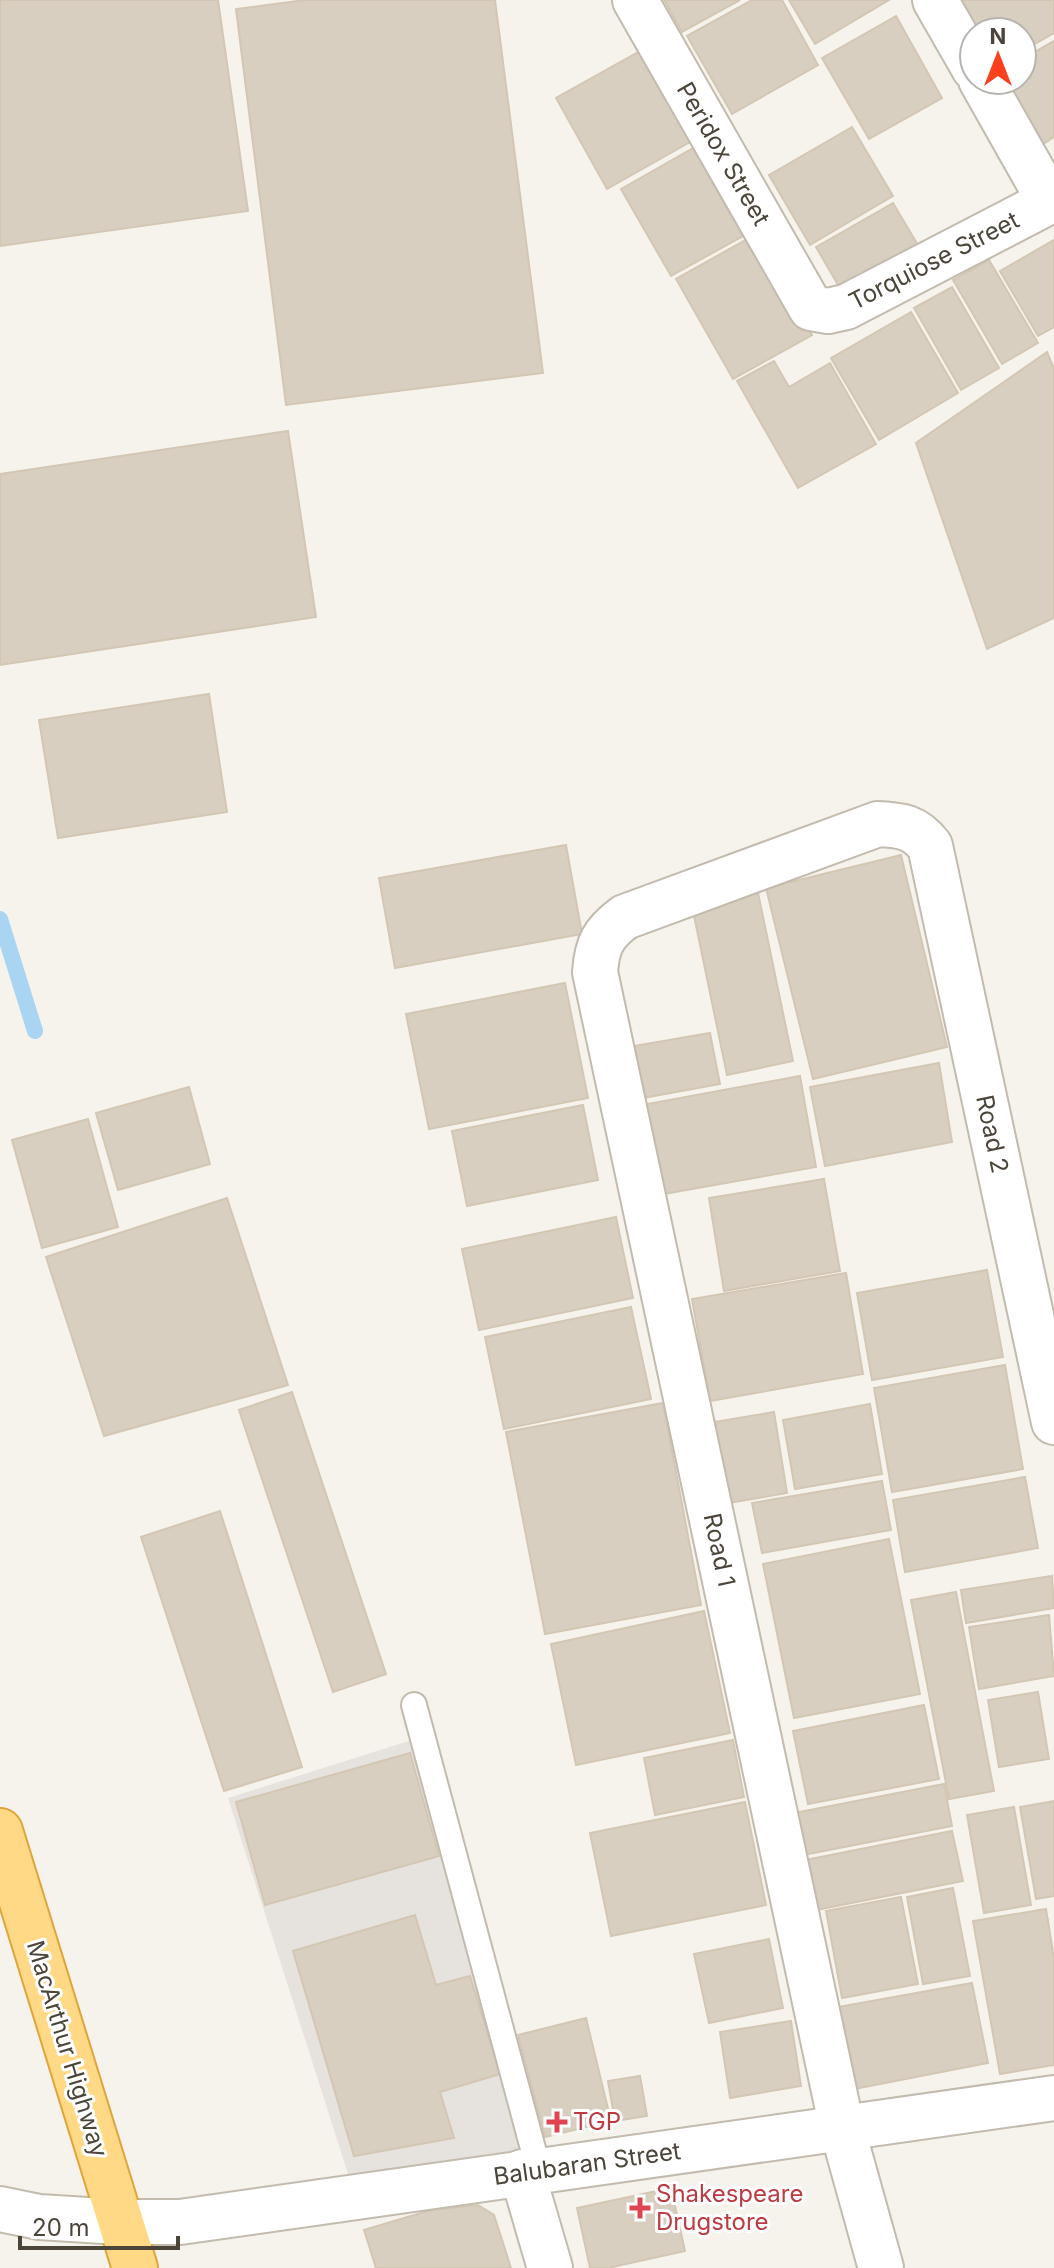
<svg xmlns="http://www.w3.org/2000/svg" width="1054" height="2268" font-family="Inter,sans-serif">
	<rect width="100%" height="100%" fill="#f6f3ec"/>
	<!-- industrial -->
	<path fill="#e6e2dd" d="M415,1739L531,2156L350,2180L228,1798Z"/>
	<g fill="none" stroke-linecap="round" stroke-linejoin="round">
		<!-- stream -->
		<path stroke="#a9d4f2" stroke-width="16" d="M0,919L35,1031"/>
	</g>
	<!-- building -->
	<path fill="#d8cfc1" stroke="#d3c7b4" stroke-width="2" d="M0,0H218L248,211L0,246Z
		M305,0H495L543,373L286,405L236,9Z
		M664,0H740L682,32Z
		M752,0H782L818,65L732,114L687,36Z
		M789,0H889L815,44Z
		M961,0H1054V33L1022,51V32H979Z
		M896,16L942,98L869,139L822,58Z
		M1054,41V137L1040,146L1003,80H1022V59Z
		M640,51L692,141L607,189L556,98Z
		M852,127L893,196L810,245L769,175Z
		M693,148L743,236L671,276L621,189Z
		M893,203L922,252L845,297L816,247Z
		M756,234L812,335L733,379L676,279Z
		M1054,240V327L1038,336L1000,271Z
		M989,260L1038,343L1002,364L953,280Z
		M952,287L999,368L961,390L914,308Z
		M911,312L958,393L879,440L831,358Z
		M1047,352L1054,369V618L987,649L916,443Z
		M774,361L789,387L830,363L876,444L798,488L737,381Z
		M288,431L316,617L0,665V474Z
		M209,694L227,812L58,838L39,720Z
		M566,845L582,934L395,968L379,878Z
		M901,855L947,1047L813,1079L766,888Z
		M757,888L793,1061L727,1075L691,901Z
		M565,983L588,1098L429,1129L406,1014Z
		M710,1033L720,1084L643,1098L634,1046Z
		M939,1063L952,1142L825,1166L810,1087Z
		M800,1076L816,1167L658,1195L642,1105Z
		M189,1087L210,1164L118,1190L96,1113Z
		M583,1105L598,1180L467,1206L452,1131Z
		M88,1119L118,1227L42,1248L12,1140Z
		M824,1179L840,1271L724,1291L709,1198Z
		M227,1198L288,1385L104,1436L46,1257Z
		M616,1217L633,1298L479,1330L462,1249Z
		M987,1270L1003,1357L872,1380L857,1293Z
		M846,1273L863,1374L710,1401L692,1299Z
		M631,1307L651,1399L504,1429L485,1337Z
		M1005,1365L1023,1469L892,1492L874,1388Z
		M292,1392L386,1674L333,1692L239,1410Z
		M663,1403L701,1605L545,1634L506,1432Z
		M870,1404L882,1474L795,1489L783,1420Z
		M774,1412L787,1493L728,1503L714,1422Z
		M1025,1477L1038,1548L905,1572L893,1500Z
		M882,1481L891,1530L762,1553L752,1503Z
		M220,1511L302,1767L224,1791L141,1537Z
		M889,1539L920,1694L794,1718L763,1564Z
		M1052,1576L1054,1608L966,1623L961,1590Z
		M956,1592L994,1791L949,1799L911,1600Z
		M704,1611L730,1733L576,1765L551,1644Z
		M1049,1615L1054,1676L979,1689L969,1627Z
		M1038,1692L1049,1759L999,1767L988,1700Z
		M924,1705L939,1779L808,1804L793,1731Z
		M733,1740L744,1797L655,1815L644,1758Z
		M410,1753L439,1856L265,1905L236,1802Z
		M944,1784L952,1826L803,1855L794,1813Z
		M1054,1801V1896L1036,1899L1020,1807Z
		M745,1802L766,1905L611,1936L590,1833Z
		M1014,1807L1031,1905L984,1913L967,1815Z
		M952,1831L963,1881L816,1910L805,1860Z
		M953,1888L970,1976L923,1984L907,1897Z
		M901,1897L918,1984L842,1998L826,1911Z
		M1046,1909L1054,1958V2065L1000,2074L973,1921Z
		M415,1915L436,1985L470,1976L500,2074L440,2092L454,2138L354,2156L293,1951Z
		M769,1939L783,2008L709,2023L694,1954Z
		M972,1983L988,2063L854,2089L838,2007Z
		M586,2018L611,2121L545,2137L518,2035Z
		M791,2021L801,2086L730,2098L720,2032Z
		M640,2076L647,2116L615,2121L608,2081Z
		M671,2188L685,2251L608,2268H590L577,2208Z
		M478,2205L494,2215L511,2268H376L364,2230L431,2210Z"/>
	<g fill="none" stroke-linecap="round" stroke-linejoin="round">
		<!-- service casing -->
		<g stroke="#c2bbae" stroke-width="28">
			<path id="service" d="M414,1705L539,2171"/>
		</g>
		<!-- minor casing -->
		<g stroke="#c2bbae" stroke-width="48">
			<path id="minor" d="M635,0L811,308L828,311L846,307L1054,199
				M935,0L974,68
				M981,80L1050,202
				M522,2172L550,2268
				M0,2209L39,2217L120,2222
				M881,2268L842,2128L595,972C597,945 603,933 625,917L878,824C902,825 915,827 930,846L1054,1422"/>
		</g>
		<!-- tertiary casing -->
		<g stroke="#c2bbae" stroke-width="48">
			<path id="tertiary" d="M120,2222H180L1054,2098"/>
		</g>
		<!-- trunk casing -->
		<g stroke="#e0a43c" stroke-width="48">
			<path id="trunk" d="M0,1831L135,2268"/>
		</g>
		<!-- service -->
		<use href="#service" stroke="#fff" stroke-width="24"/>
		<!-- minor -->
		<use href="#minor" stroke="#fff" stroke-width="44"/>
		<!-- tertiary -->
		<use href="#tertiary" stroke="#fff" stroke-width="44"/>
		<!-- trunk -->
		<use href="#trunk" stroke="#ffd985" stroke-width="44"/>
	</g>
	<!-- markers -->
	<g fill="#e0444e" stroke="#fff" stroke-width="3">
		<path d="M553 2110h8v8h8v8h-8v8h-8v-8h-8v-8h8z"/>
		<path d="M636 2196h8v8h8v8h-8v8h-8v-8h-8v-8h8z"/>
	</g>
	<g text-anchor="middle" stroke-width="6" stroke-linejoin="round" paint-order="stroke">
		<!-- street labels -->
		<g font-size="24" fill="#4b4439" stroke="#fff">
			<text transform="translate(723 154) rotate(60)" y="8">Peridox Street</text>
			<text transform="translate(934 261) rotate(-27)" y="8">Torquiose Street</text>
			<text transform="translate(992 1134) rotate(78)" y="8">Road 2</text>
			<text transform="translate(719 1550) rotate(78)" y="8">Road 1</text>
			<text transform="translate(67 2049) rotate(73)" y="8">MacArthur Highway</text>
			<text transform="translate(587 2164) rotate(-8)" y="8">Balubaran Street</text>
		</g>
		<!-- health labels -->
		<g font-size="24" fill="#be3a42" stroke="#fff" text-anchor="start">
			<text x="573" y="2130">TGP</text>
			<text x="656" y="2202">Shakespeare<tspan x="656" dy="28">Drugstore</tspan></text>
		</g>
	</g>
	<!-- north arrow -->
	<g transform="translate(998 56)"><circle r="38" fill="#ffffff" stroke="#b7b4b0" stroke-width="2"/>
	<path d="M0-6L14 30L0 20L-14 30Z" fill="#fc3f1d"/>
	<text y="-12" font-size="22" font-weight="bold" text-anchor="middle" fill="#4b4439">N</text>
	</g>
	<!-- scale -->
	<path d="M20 2236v12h158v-12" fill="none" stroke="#4b4439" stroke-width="4"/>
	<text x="32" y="2236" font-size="24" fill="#4b4439" stroke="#ffffff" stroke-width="6" paint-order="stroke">20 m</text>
</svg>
